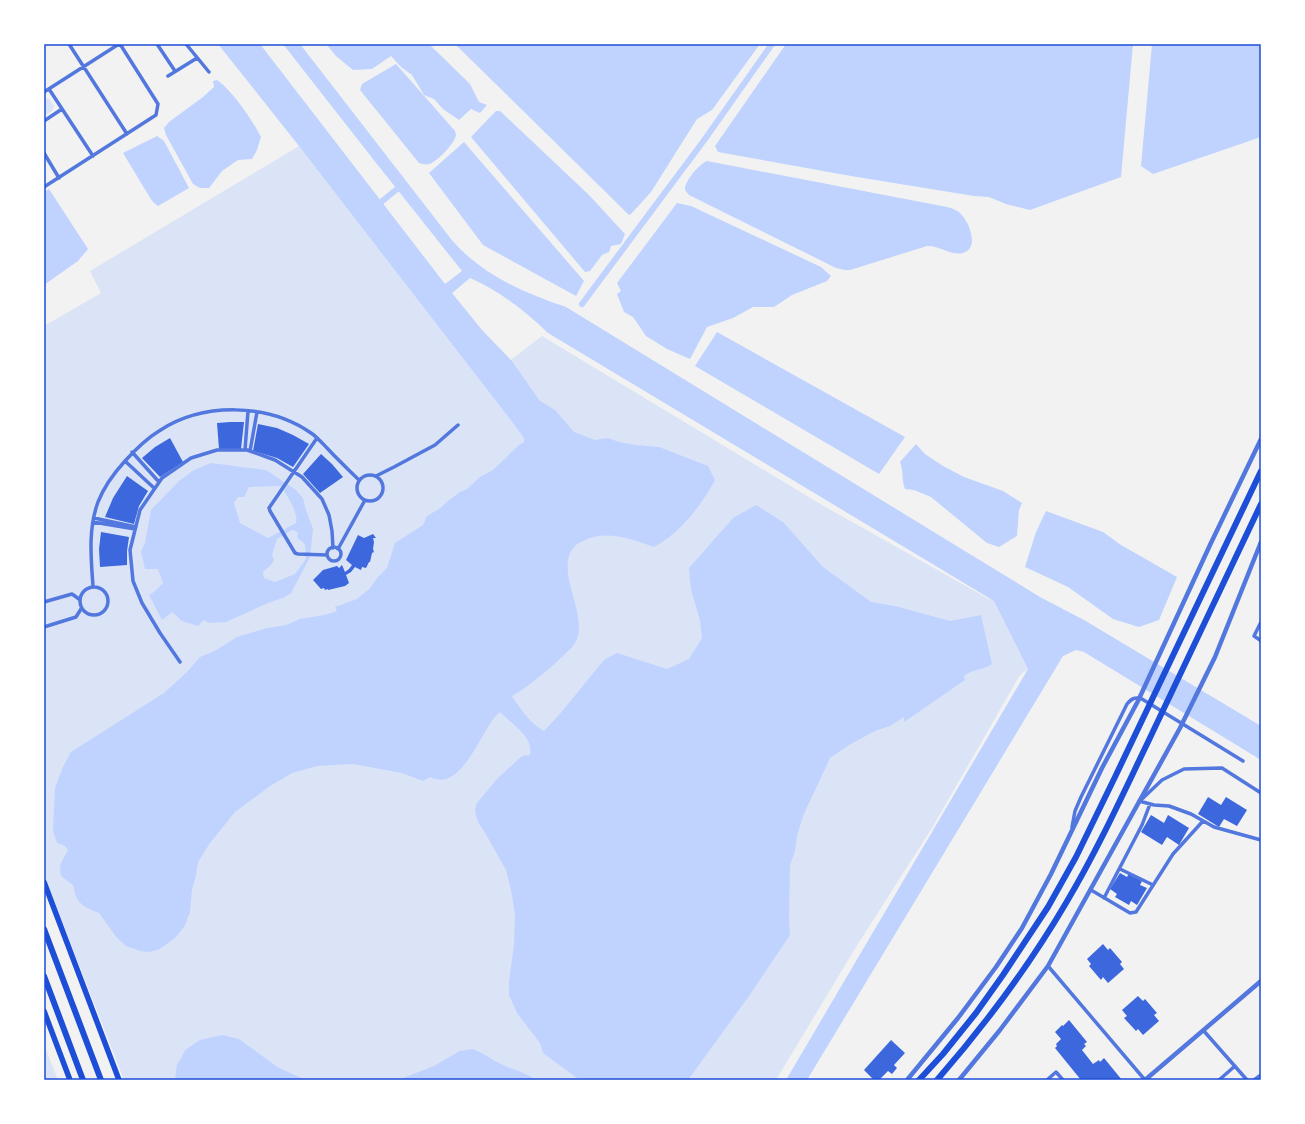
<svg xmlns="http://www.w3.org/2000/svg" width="1305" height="1124" font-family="'Varela Round',sans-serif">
	<rect width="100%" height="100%" fill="#f2f2f2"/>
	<!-- green -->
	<path fill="#dbe4f7" d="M44,99H49L54,106L52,111L44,116Z
		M299,146L483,381L542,336L822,505L989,599L994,600L1028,669L1020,675L932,828L856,947L776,1080H124L44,875V326L101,293L90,271Z
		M44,1045L58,1080H44Z"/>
	<!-- water -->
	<path fill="#bfd3fe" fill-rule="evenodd" d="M218,44H260L445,284L462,271L373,159L283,44H300L451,239C482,275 522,292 566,307L1040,597L1084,620L1261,726V760L1084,652L1076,650L1063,656L807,1080H786L1028,669L994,601L548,333C525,311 500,291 470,278L452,293L482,330L511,360L540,401L555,410L574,432L595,440L608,438L619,442L635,445L659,447L708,466L715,480C702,505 679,534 654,547C632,539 605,529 583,541C580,542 577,544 575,546C552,570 591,617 575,643C573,647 568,651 565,654C548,670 532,684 512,696C521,710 530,723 544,731L559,715L604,660L617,653L667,669L689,659L702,638L700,620L691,590L689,568L733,518L756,505L783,522L823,567L871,602L895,606L950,621L981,615L992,664C984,670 972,669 964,676L965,680L904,722V717L890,726L875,731L849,745L830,758L803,816L797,836L795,851L790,865L789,919L790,935L749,996L688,1080H583L577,1078L543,1053L540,1043L517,1013L509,995V982L514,944L515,914L511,890L506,870L484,831L479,824L476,816L475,809L477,803L497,779L522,756L530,755C534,736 511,724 500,712C498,714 495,716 494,718C480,735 460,793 430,777L423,781L402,773L353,764L317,766L292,773L270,786L235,812L210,843L198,862L196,875L192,890L190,912L184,927L175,938L160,949L150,952L140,951L126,946L117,938L99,913L87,908L79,902L75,894L73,885L61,876C58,863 63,861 68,850L65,846L57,843L53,831L55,788L63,767L71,752L164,693L187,672L200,657L215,651L237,637L267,628L286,625L300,619L325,615L337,611L335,607L357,599L370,588L378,577L387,568L395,543L423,525L427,516L439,509L448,501L460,492L467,489L480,477L493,470L519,445L524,442V438L513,423L299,146Z
		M326,44H429L470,84L479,102L487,105L480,113L471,109L459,120L443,109L434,99L424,95L412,75L401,67L391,56L372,69L353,70L336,56Z
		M455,44H760L712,110L697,119L651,192L631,214L629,215Z
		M786,44H1133L1121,177L1030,210L1006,204L989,197L974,196L851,176L718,152L715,146Z
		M1152,44H1261V137L1153,174L1141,166Z
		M396,64L455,131L456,135C455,143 437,162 429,164C426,165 423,164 419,163L360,90L362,84Z
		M217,80C232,90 253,121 261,137L257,150L252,159L238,160L222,171L209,188H200L193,184L166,135L164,128L169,122L203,97L214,87L213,81Z
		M496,111H500L589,195L625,234L621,244L611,246L609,252L602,255L590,271L585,272L471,137Z
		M157,136L164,141L189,188L158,206L152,201L123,153Z
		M464,142L584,281L576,296L483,245L429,173Z
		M707,161L947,207C952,208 957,210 961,214C969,222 980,248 963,253C951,256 939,245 927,246L850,270H845L836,268L689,195L685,190C684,182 699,164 707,161Z
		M49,189L88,249L78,261L44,285V192Z
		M677,203L691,206L821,267L831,276L827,281L792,295L774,307H753L733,318L707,327L690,359L667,349L646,336L633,317L624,312L617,294L621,291L617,283Z
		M717,332L905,437L879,474L695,366Z
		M916,444L925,454L943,466L964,477L1003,491L1022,503L1019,510L1017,536L999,547L987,543L931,497L914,490L905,489C901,479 904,472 900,462Z
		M211,463L266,470L296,490L303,498L305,507L313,529L310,557L291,593L283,598L268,603L226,622L209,623L204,620L198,626L182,621L172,612L162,620L149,595L154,592L163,583L158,569H145L141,552L145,543L151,510L179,481L194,470ZM280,486C286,492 299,514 296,523L268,538L240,523L234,503L238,497H244L249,487ZM292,530L296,531L298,534L297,536L298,539C308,543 305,550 306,559L295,574L275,582L264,578L263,572L272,564L274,559L272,555L277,539Z
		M1046,511L1103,532L1121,545L1177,577L1159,620L1139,627L1113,619L1068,587L1025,567L1036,532Z
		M222,1035L239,1039L279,1068L306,1080H175L177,1064L181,1059L185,1050L200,1040Z
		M472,1049C485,1053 491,1060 503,1065C513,1070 526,1072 535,1080H398L434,1066L460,1051Z"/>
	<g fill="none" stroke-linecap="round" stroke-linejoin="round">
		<!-- canal -->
		<path stroke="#bfd3fe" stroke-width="6" d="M375,207L402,185
			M582,304L705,139L772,44"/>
	</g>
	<!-- building -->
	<path fill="#3d67dc" d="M230,422H244L241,449H219L217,423Z
		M258,424L277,428L293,435L309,444L293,467L277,458L253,451Z
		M170,438L183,462L160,477L142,458L155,447Z
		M321,454L332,464L343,477L320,493L303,474Z
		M127,476L148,491L139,506L134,524L105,517L113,498Z
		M101,532L129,537L127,551V565L100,567L99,549Z
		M373,534L376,538H373L374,542L373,549L374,552L372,553L370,562H369L366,568L362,567L361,570L355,567L351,572L346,575L349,583L345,586L328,590V589L325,590L324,588L321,589L313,580L323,570L337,566L339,568L342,565L345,572L349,569L352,565L346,560L358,535L364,538Z
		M1208,797L1221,805L1226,797L1247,810L1237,826L1224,819L1219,827L1198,814Z
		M1151,815L1164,823L1168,815L1189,828L1179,845L1167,837L1162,845L1141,832Z
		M1120,873L1127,877L1129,873L1142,881L1140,885L1147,888L1137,905L1131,901L1129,905L1115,897L1117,894L1110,889Z
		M1103,944L1108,950L1110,948L1122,962L1120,964L1124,969L1108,983L1103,977L1101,980L1089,966L1091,964L1087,959Z
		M1138,996L1143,1001L1145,999L1157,1013L1154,1015L1159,1021L1143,1035L1138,1029L1136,1031L1124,1018L1127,1016L1122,1010Z
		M1069,1020L1087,1042L1084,1044L1086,1046L1082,1050L1093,1064L1099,1060L1100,1062L1104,1058L1122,1080H1081L1055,1048L1057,1046L1056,1044L1061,1039L1055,1032L1062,1025L1063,1026Z
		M891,1040L905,1053L894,1065L897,1068L892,1074L888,1071L879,1080H874L864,1070Z"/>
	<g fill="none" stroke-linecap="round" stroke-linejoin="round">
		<!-- minor -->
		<path stroke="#5277de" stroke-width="3.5" d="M69,44L127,134
			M157,44L175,71
			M186,44L209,72
			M168,76L197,58
			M49,89L93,156
			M44,92L119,44
			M44,121L62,109
			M44,153L59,178
			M44,187L156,115L158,104L120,44
			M317,438L269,508L270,511L295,553L298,554L327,555
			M245,450L248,411
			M250,451L257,412
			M132,452L159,482
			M125,461L154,488
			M357 488a13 13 0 1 1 26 0a13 13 0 1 1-26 0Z
			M376,476L394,467L435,445L458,425
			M94,518L136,527
			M93,522L135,529
			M327 554a7 7 0 1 1 14 0a7 7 0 1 1-14 0Z
			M338,549L365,500
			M93,586C91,558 88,529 98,502C104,487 114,473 125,461C135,450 146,439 159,431C203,402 268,403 311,433C317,437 322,443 327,448C337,459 348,469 359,480
			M80 601a14 14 0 1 1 28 0a14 14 0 1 1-28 0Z
			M44,602L72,594L79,599
			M1261,622L1254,636L1260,640L1261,642
			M44,627L76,617L81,609
			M180,662L160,633L142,603L133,581L130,550L140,510L162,478L191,458L217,450H247L275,460L302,477L322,499L329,515L332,531L333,548
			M1142,799L1162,780L1184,769L1222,768L1261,793
			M1139,801L1154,805L1169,806L1191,814L1214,827L1261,840
			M1072,827L1075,811L1081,797L1127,704C1132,698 1135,697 1142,699L1243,761
			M1120,869L1153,885
			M1091,890L1130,913L1136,912L1173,854L1203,821
			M1104,898L1142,825L1150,804
			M1048,966L1145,1080
			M1203,1030L1247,1080
			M1047,1080L1056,1072L1063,1080
			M1219,1080L1235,1066
			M1254,1080L1261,1075"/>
		<!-- tertiary -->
		<path stroke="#5277de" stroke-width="4.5" d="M907,1080L958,1018L996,967L1022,928L1051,874L1102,768L1138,701L1210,545L1261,439
			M959,1080L1000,1030L1048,966L1180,728L1215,657L1261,542
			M1145,1080L1261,981"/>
		<!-- primary -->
		<path stroke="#1d4ed8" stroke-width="5.5" d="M44,882L119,1080
			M44,1011L70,1080"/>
		<!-- motorway -->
		<path stroke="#1d4ed8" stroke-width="6" d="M44,929L101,1080
			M44,976L83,1080
			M919,1080L943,1054L976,1013L1003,975L1048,907L1076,857L1115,777L1261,471
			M937,1080C985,1025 1029,966 1066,903C1097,851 1122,796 1148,742C1186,663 1223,583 1261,504"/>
	</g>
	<!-- border -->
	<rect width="1305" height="1124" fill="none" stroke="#ffffff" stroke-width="90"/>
	<rect x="45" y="45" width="1215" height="1034" fill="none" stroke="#1d4ed8" stroke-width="1.5"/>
</svg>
